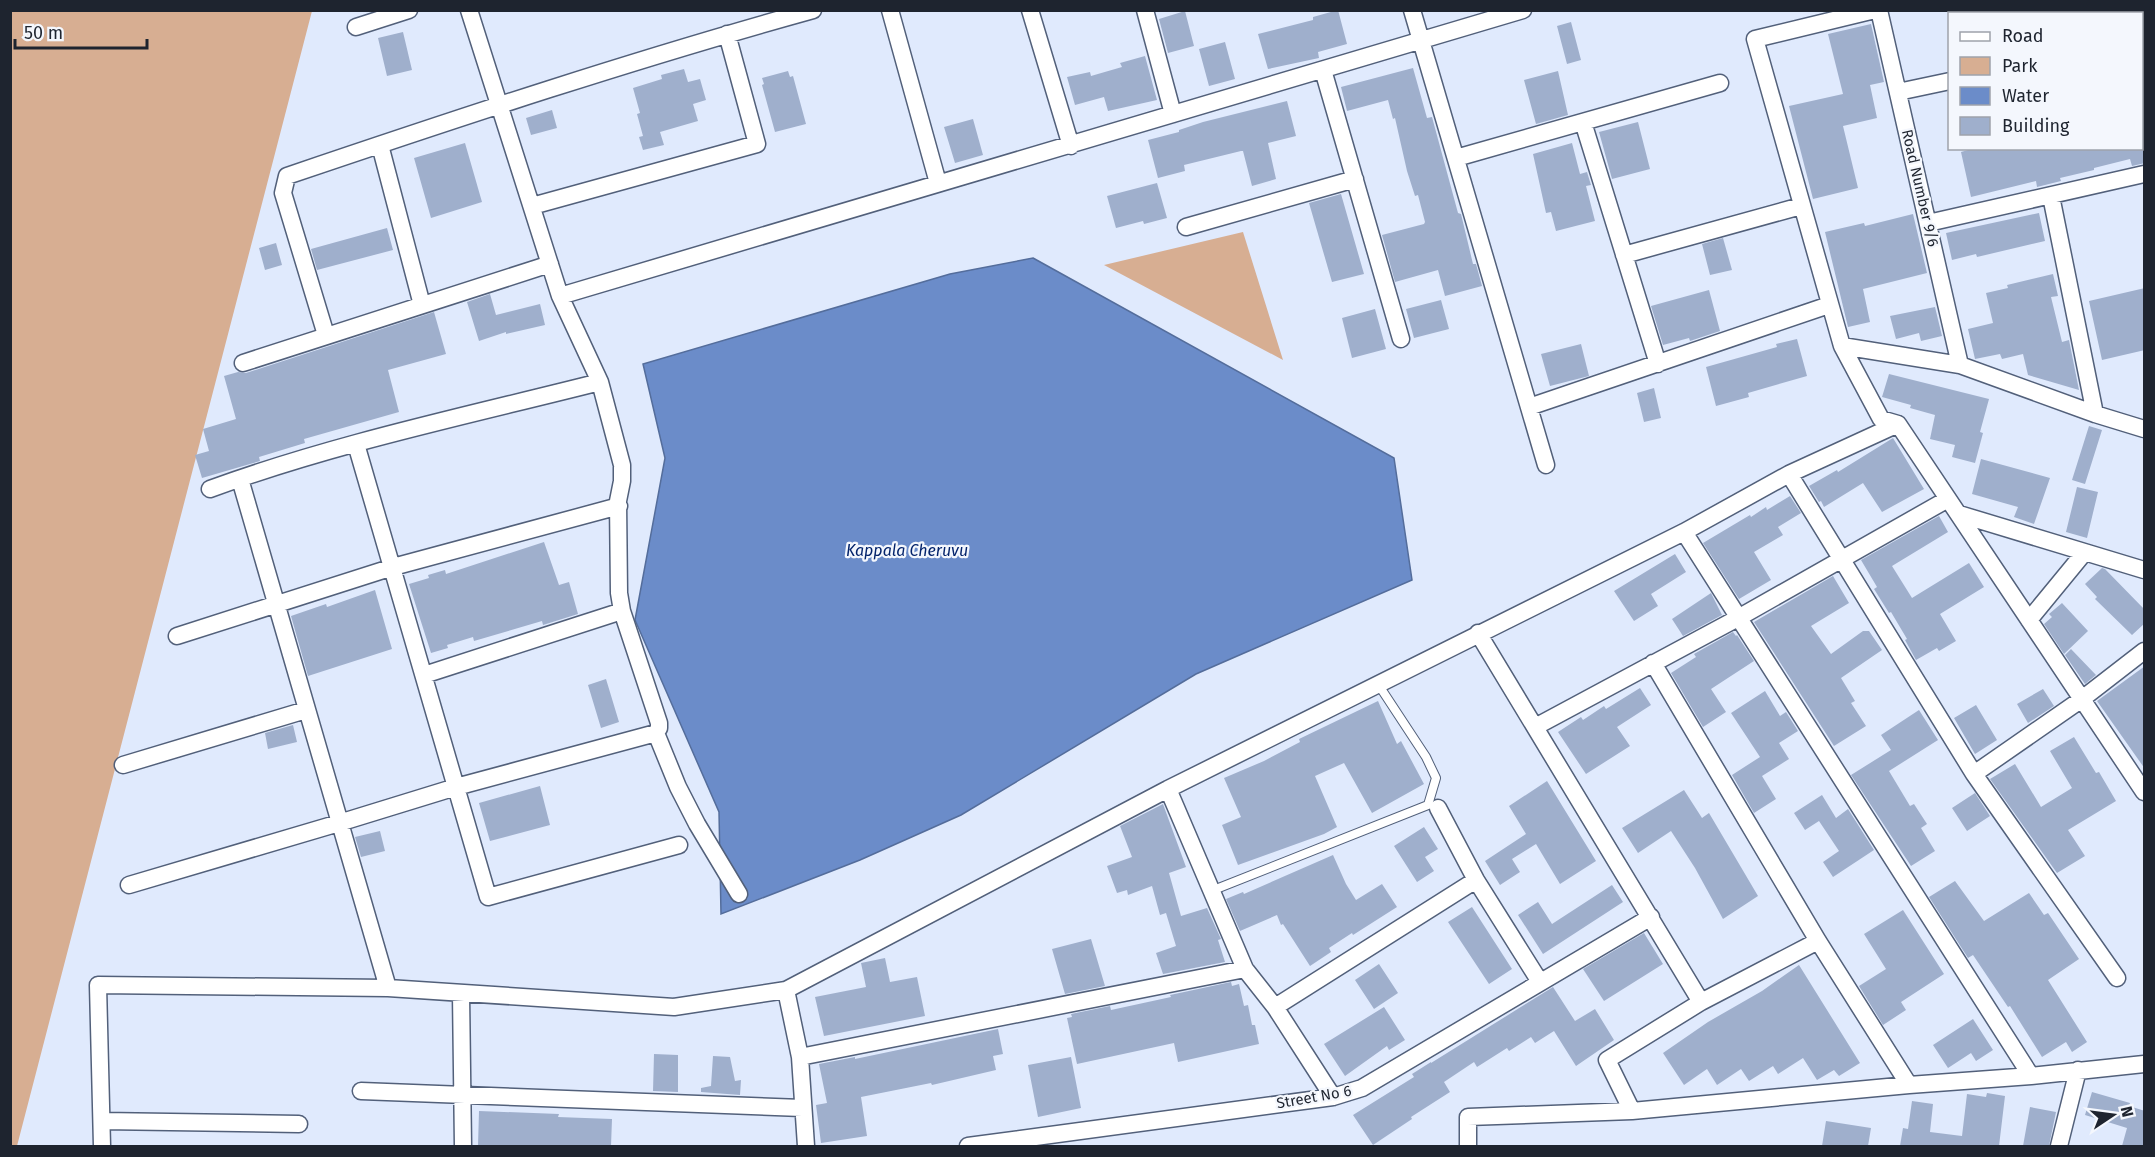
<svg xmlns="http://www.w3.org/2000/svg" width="2155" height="1157" font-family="'Fira Sans',sans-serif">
	<rect width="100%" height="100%" fill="#e0eafd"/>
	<!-- green -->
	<path fill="#d7ae92" d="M10,11H312L17,1146H10Z
		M1243,232L1283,360L1104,265Z"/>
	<!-- water -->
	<path fill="#6b8cc9" stroke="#546d9b" stroke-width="1.5" d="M1033,258L1394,458L1412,580L1196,674L961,815L860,860L721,914L719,812L635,620L665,458L643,364L950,274Z"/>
	<!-- building -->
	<path fill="#9fafcc" d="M1338,10L1347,44L1318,52L1319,58L1268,69L1258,34L1313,20V17Z
		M1185,11L1194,46L1168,53L1159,19Z
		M1571,22L1581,60L1567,64L1557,26Z
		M1871,24L1884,82L1870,85L1877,118L1843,126L1858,188L1813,199L1789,106L1843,94L1828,34Z
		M403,32L412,70L387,76L378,38Z
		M1225,42L1235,79L1209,86L1199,49Z
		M1145,56L1157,100L1108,111L1104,97L1075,105L1067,77L1090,72L1091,76L1122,67L1120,63Z
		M1413,68L1427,118L1432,117L1458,213L1461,214L1473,264H1476L1482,286L1445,296L1438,270L1395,282L1382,235L1424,224L1425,222L1418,195L1415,196L1407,171L1395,118L1393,119L1388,100L1347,111L1341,87Z
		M684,69L688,82L700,79L706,100L693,104L698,121L660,132L664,145L643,150L639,137L643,136L637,114L640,113L633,88L662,79L661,75Z
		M788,71L790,77L793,76L806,124L775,132L762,85L764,84L762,78Z
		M1558,71L1568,115L1536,124L1524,80Z
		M1287,101L1296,136L1268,143L1276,179L1252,186L1243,151H1241L1184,165L1185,171L1158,178L1148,140L1179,132V130L1203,122Z
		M552,110L557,128L531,135L526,118Z
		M973,119L983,155L955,163L944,127Z
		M1638,122L1650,169L1612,179L1599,132Z
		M465,143L482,202L431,218L414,158Z
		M1572,143L1580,174L1587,172L1591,185L1586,186L1595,221L1556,231L1551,212L1546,213L1533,154Z
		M1975,148H2145V163L2132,166L2130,159L2094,168V170L2060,178L2061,181L2037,187L2036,181L1971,197L1961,152Z
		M1157,183L1167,218L1144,224L1143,221L1116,228L1107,196Z
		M1341,194L1364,274L1332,282L1309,203Z
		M2039,213L2045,241L1977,257L1976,254L1952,260L1946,233Z
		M1913,214L1927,273L1863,289L1870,322L1848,327L1825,232L1864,223L1865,226Z
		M387,228L393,250L317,270L311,249Z
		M1723,238L1732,270L1710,275L1702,244Z
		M276,243L282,265L265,270L259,248Z
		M2053,274L2058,296L2051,297L2062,342L2069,340L2079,390L2028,375L2023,354L2002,359L2000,354L1975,359L1968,329L1993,323L1986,293L2008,288L2007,285Z
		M2145,288V350L2102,360L2089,301Z
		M1709,290L1720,331L1690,341L1689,338L1663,345L1651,306Z
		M490,294L496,315L540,304L545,325L506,334V332L479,341L467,302Z
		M1441,300L1449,329L1414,338L1406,309Z
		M1935,307L1942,336L1921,341L1919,333L1896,339L1890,316Z
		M1375,309L1386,349L1352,358L1342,318Z
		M434,312L446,354L388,370L399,412L304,439L305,443L259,457L260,461L202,478L195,455L209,451L203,429L236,419L224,376L238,372L246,373Z
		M1797,339L1807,376L1748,393L1749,397L1716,406L1706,367L1777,347L1776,344Z
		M1581,344L1589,376L1550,386L1541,354Z
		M1889,374L1989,399L1980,432L1983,433L1975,463L1952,457L1955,445L1930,439L1935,415L1910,408L1911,405L1882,397Z
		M1654,388L1661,418L1644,422L1637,393Z
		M2089,426L2102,430L2085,484L2072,480Z
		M1893,438L1924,489L1882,512L1863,483L1824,507L1821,501L1819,502L1809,486L1837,470L1838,472Z
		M1981,459L2050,478L2034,524L2014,517L2018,507L1972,494Z
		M2077,487L2098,492L2087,538L2066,532Z
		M1790,496L1801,513L1778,527L1783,535L1754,552L1771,580L1739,599L1703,543L1750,515L1751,517L1766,507L1767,510Z
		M1939,516L1948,532L1892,566L1912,598L1969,563L1984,587L1940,614L1956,641L1939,651L1937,648L1916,660L1905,640L1907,639L1891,612L1889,613L1874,589L1877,587L1861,560Z
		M544,542L559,585L569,582L578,614L543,625L542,621L474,641L473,637L447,645L448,648L431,653L409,584L429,578L428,575L445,570L446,574Z
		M1675,554L1686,572L1651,594L1658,606L1634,621L1614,591Z
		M2102,568L2105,569L2145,610V623L2132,635L2095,599L2097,597L2085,584Z
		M1833,576L1849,603L1811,626L1831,654L1863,631H1869L1882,650L1841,678L1855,701L1851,703L1866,726L1834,746L1754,622Z
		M375,590L392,649L308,676L291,616L326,604L327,607Z
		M1711,593L1722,615L1683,636L1672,619Z
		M2062,603L2088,631L2064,654L2044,624L2052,617L2049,614Z
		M1733,632L1736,636L1737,635L1754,661L1711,689L1726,712L1703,727L1671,673L1696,657L1694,654Z
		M2071,649L2096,675L2085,684L2065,655Z
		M2145,666V769L2097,701Z
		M606,679L619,722L601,728L588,685Z
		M1640,688L1651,705L1617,727L1630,746L1586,774L1558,732L1581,717L1583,720L1604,706L1606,709Z
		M2043,689L2054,706L2028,723L2017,704Z
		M1765,691L1780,716L1786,712L1798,731L1779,743L1789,759L1762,776L1776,799L1754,813L1732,775L1760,757L1731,713Z
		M1378,701L1397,744L1401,741L1424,784L1372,813L1344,763L1315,776L1337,827L1324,834L1238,865L1222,825L1241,817L1224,778L1264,761L1300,742L1299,739Z
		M1976,705L1997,740L1975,754L1954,718Z
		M1919,710L1938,740L1889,771L1910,806L1914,804L1927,824L1921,828L1935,851L1911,866L1851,775L1891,750L1881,735Z
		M293,725L297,742L268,749L265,733Z
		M2074,737L2096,773L2099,772L2116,801L2068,830L2085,856L2057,873L1990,779L2015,764L2041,807L2072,788L2050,751Z
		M1547,781L1596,861L1560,884L1536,844L1512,859L1520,872L1500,885L1485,861L1526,834L1509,806Z
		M540,786L550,825L490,841L479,803Z
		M1684,790L1702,818L1709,813L1758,896L1723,919L1695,868L1671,831L1638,853L1622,828Z
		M1975,793L1990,816L1967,831L1952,808Z
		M1822,795L1836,818L1848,809L1874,850L1833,877L1823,862L1839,851L1819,821L1805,830L1794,813Z
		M1163,804L1186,867L1169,873L1181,916L1207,908L1221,939L1218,940L1225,962L1163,974L1156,953L1176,946L1166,913L1160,915L1152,886L1128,895L1127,890L1117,893L1107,866L1132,857L1120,826Z
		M1424,827L1438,849L1425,857L1434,871L1417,882L1394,846Z
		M380,831L385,851L361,857L355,837Z
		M1333,855L1346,884L1356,900L1382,884L1397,907L1353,935L1352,933L1329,948L1331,952L1310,966L1283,924L1281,925L1277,915L1240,931L1226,899L1243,892L1244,894Z
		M1955,881L1984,921L2029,893L2044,915L2048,913L2079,959L2048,980L2087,1042L2072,1052L2066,1042L2042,1057L2010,1006L2008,1007L1973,955L1968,958L1929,897Z
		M1612,885L1623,902L1543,954L1518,915L1538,902L1552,924Z
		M1472,907L1512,969L1489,984L1448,922Z
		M1903,910L1944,974L1901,1002L1906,1010L1883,1025L1859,986L1886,969L1864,934Z
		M1644,933L1663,964L1604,1001L1583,969Z
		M1091,939L1105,986L1065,994L1052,949Z
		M885,958L890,982L917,977L925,1016L824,1036L815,997L866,987L861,963Z
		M1379,964L1398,993L1374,1009L1355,980Z
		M1799,965L1860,1063L1839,1076L1834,1070L1817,1080L1803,1058L1778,1074L1773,1066L1749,1081L1741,1069L1717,1085L1707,1069L1684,1085L1663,1053L1708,1022L1762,991Z
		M1231,982L1232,986L1239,984L1244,1006L1248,1005L1252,1025H1255L1259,1044L1178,1062L1174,1043L1077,1064L1067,1018L1072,1017L1071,1014L1110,1006L1111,1010L1171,997L1170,995Z
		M1553,987L1575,1021L1595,1009L1614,1040L1576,1066L1554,1031L1535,1043L1531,1037L1509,1051L1507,1048L1477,1067L1474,1062L1444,1082L1450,1092L1411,1117L1412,1119L1373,1145L1353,1115L1414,1077L1412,1074L1431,1062V1063Z
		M1384,1007L1405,1040L1389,1050L1387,1046L1345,1076L1324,1044Z
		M1973,1019L1993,1050L1976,1061L1971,1053L1948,1068L1933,1045Z
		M998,1029L1003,1054L993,1056L996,1070L932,1085L931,1083L861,1097L867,1136L821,1143L816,1105L827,1103L819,1064L855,1057V1059Z
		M654,1054L678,1055V1092L653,1091Z
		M713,1056L730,1057L735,1081L741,1080L740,1095L701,1092V1088L711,1086Z
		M1071,1057L1081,1108L1038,1117L1028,1065Z
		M2092,1092L2130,1103L2129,1106L2145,1111V1146H2122L2127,1128L2085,1115Z
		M1987,1093L2005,1096L1999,1146H1900L1903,1128L1908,1129L1912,1101L1933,1104L1930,1132L1962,1136L1967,1094L1986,1097Z
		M2030,1107L2056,1112L2049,1146H2023Z
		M479,1111L559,1114L558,1117L612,1119L611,1146H478Z
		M1826,1121L1871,1128L1868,1146H1822Z"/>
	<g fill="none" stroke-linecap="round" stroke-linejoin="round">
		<!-- lane casing -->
		<g stroke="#52607a" stroke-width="10">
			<path id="lane" d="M1211,891L1428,805L1436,778L1426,757L1378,684"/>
		</g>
		<!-- street casing -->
		<g stroke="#52607a" stroke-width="19">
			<path id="street" d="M890,10L938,183
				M1030,10L1071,146
				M1145,10L1173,114
				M1412,10L1546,465
				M1879,10L1960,365
				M2006,10L2007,14
				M2144,10V14
				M356,27L409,10
				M2142,42H2144
				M1323,70L1401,339
				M1898,92L1950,81
				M1583,122L1658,364
				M380,145L422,305
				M1456,158L1720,83
				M2051,196L2095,414
				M532,206L757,144L727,34
				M1928,223L2144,174
				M1186,227L1355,179
				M1624,255L1801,206
				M560,296L1523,10
				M326,335L283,193L287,176C461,117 636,59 813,10
				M1842,346L1755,39L1875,10
				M243,363L550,264
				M600,382L622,465V481L618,501L619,593L622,611L659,723V728L656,733L678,787L697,824L739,894
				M1529,407L1829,305
				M2144,429L2095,414L1960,365L1842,346L1881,419L1898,424L2144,792
				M356,444L488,897L679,845
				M1789,474L1974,774L2117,978
				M240,479L388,988
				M210,489C336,443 470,415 600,382L560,296L469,10
				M1959,514L2144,570
				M1684,532L2031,1076
				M2029,620L2084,553
				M1478,633L1701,1002
				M177,636L393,567L619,506
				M1653,663L1818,941L1909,1085
				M424,675L622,611
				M1535,727L1738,618L1948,499
				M123,765L306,710
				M1974,774L2082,699L2144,651
				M1438,808L1476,880L1540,982
				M129,885L339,823L456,787L656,733
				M461,994L463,1146
				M1275,1007L1476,880
				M800,1057L1245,969
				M361,1091L802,1108
				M1333,1097L1275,1007L1245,969L1168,789L1684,532L1789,474L1898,424
				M1632,1111L1607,1060L1701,1002L1818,941
				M102,1121L299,1124
				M102,1146L98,985L388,988L674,1007L786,990
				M806,1146L800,1057L786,990L1168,789
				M968,1146L1333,1097L1362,1088L1651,917
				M1468,1146V1117L1632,1111L1909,1085L2031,1076L2144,1064
				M2059,1146L2078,1070"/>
		</g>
		<!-- lane -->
		<use href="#lane" stroke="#fff" stroke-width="8"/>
		<!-- street -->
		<use href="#street" stroke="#fff" stroke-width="16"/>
	</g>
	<g text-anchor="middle" stroke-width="4.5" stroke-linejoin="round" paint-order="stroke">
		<!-- street labels -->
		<g font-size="15" fill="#1e242f" stroke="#f4f7fd">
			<text transform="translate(1920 188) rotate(77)" y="5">Road Number 9/6</text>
			<text transform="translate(1314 1097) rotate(-10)" y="5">Street No 6</text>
		</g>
		<!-- water labels -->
		<g font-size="16" font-style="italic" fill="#03236b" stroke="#f4f7fd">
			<text x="907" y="556">Kappala Cheruvu</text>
		</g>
	</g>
	<!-- border -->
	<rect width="2155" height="1157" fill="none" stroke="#1e242f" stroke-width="24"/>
	<!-- legend -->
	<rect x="1948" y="12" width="195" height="138" fill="#f4f7fd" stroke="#9ea3ab" stroke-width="1.5"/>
	<rect x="1960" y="32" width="30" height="9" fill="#ffffff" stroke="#9ea3ab" stroke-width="1.5"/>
	<text x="2002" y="42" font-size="18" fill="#1e242f">Road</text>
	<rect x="1960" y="57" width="30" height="18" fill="#d7ae92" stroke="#9ea3ab" stroke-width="1.5"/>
	<text x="2002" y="72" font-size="18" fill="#1e242f">Park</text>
	<rect x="1960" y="87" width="30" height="18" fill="#6b8cc9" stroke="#9ea3ab" stroke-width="1.5"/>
	<text x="2002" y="102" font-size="18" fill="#1e242f">Water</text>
	<rect x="1960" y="117" width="30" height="18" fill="#9fafcc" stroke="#9ea3ab" stroke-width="1.5"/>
	<text x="2002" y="132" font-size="18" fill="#1e242f">Building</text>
	<!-- north arrow -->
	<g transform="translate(2113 1115) rotate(77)" stroke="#f4f7fd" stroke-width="4.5" paint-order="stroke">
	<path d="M0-4.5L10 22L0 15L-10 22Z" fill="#1e242f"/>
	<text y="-9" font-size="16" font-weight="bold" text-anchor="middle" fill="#1e242f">N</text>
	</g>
	<!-- scale -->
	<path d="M15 39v9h132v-9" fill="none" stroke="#1e242f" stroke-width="3"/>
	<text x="24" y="39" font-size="18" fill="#1e242f" stroke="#f4f7fd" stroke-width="4.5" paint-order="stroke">50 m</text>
</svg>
